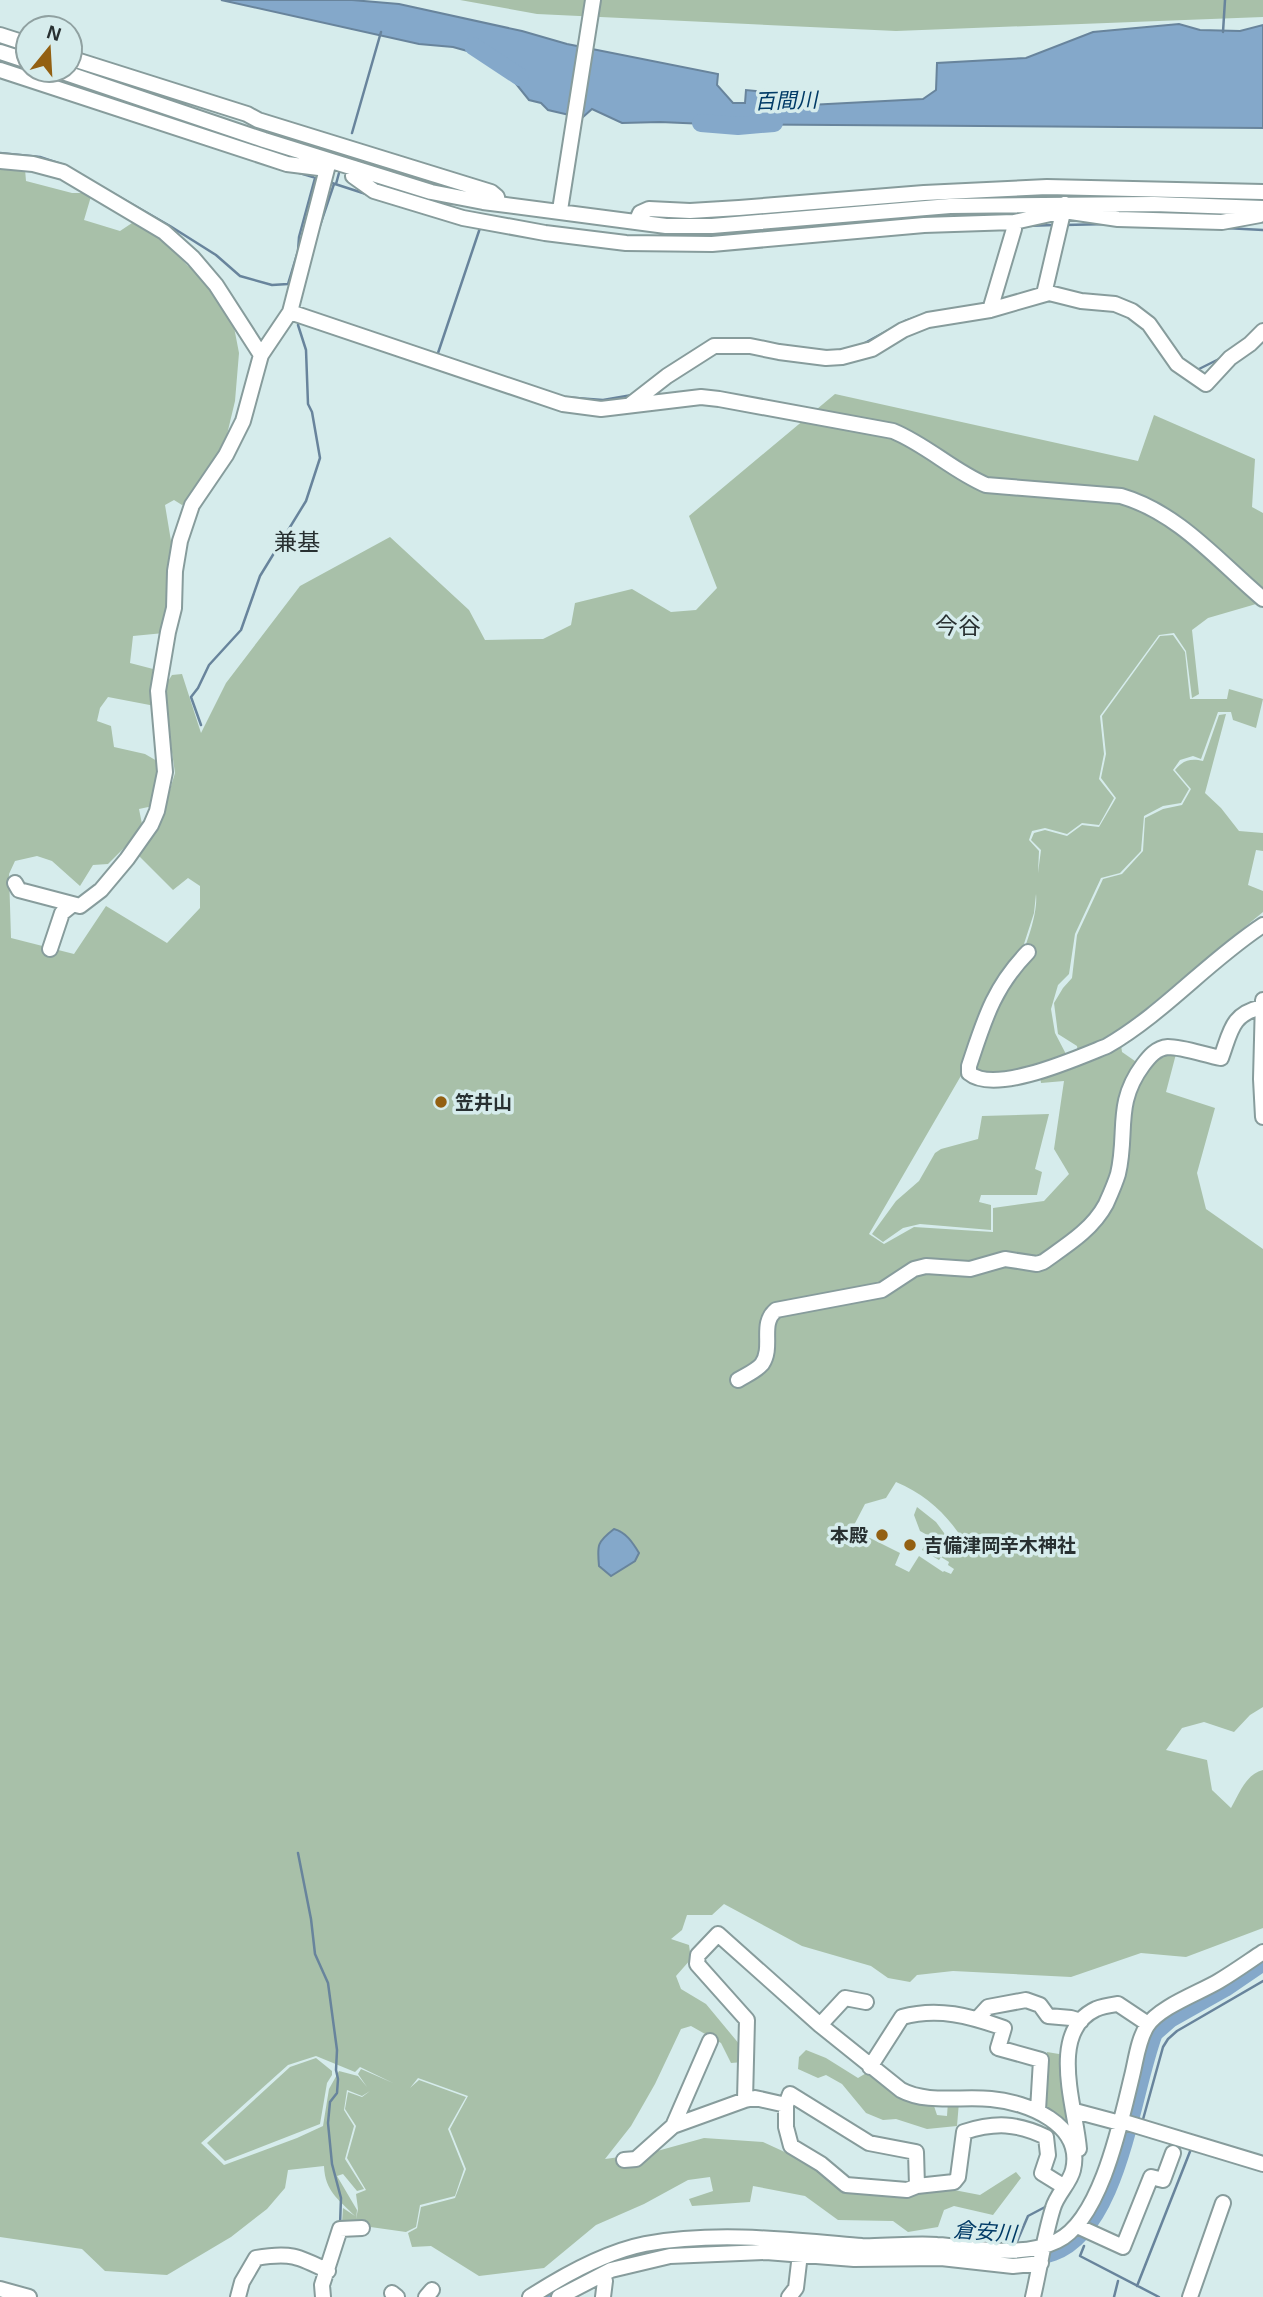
<svg xmlns="http://www.w3.org/2000/svg" width="1263" height="2297" font-family="Arial,'Noto Sans JP',sans-serif">
	<rect width="100%" height="100%" fill="#d6ecec"/>
	<!-- green -->
	<path fill="#a8c0a9" fill-rule="evenodd" d="M460,0H1263V17L896,31L537,14Z
		M0,167L25,169L26,181L72,193H92L84,220L120,231L135,221L162,239L188,266L202,275L220,298L234,327L239,353L235,401L225,443L190,501L182,505L174,500L165,505L173,553L164,633L133,636L130,663L157,670L155,706L108,697L100,708L97,721L111,726L114,747L145,754L157,761L159,772L153,806L139,809L143,829L108,864L93,865L80,886L52,861L37,856L15,861L9,874L11,938L74,954L106,906L167,943L200,908V886L188,878L173,890L139,856L162,816L175,773L163,689L172,675L182,674L201,733L226,683L300,586L390,537L469,610L485,640L543,639L571,625L575,603L632,589L671,612L696,610L717,588L689,516L835,394L1138,461L1154,415L1255,459L1252,507L1263,513V602L1208,618L1192,630L1199,694L1192,698L1186,651L1174,633L1159,635L1100,716L1104,754L1099,779L1114,798L1099,825L1082,823L1067,834L1045,828L1032,831L1029,840L1039,851L1038,873L1041,850L1031,840L1034,833L1045,830L1067,836L1082,825L1099,827L1116,798L1101,778L1106,754L1102,716L1160,636L1173,635L1185,652L1190,699H1227L1229,689L1263,699L1256,728L1233,720L1231,712H1218L1201,759L1193,756L1180,760L1173,770L1189,789L1181,803L1163,806L1144,816L1141,851L1120,873L1101,878L1075,934L1069,974L1058,985L1051,1009L1055,1033L1067,1056L992,1078L972,1068L975,1056C993,1018 1040,932 1036,894L1034,913L1023,947L984,1000L962,1074L869,1234L884,1244L914,1227L993,1232V1208L1044,1201L1069,1174L1054,1149L1064,1081L1041,1083L1040,1076L1079,1061L1077,1046L1058,1034L1054,1003L1063,988L1072,978L1077,935L1103,879L1122,874L1143,851L1145,818L1163,809L1182,805L1191,789L1175,770C1183,760 1191,758 1203,761L1219,715L1226,714L1205,793L1221,808L1239,831L1263,833V851L1256,850L1248,885L1263,891V912L1119,1031L1122,1052L1145,1068L1161,1054H1176L1166,1092L1215,1108L1197,1173L1206,1209L1263,1249V1707L1250,1715L1234,1732L1204,1722L1182,1728L1166,1750L1207,1760L1212,1790L1231,1808C1239,1794 1246,1774 1263,1770V1928L1186,1957L1141,1953L1071,1977L953,1971L917,1975L910,1982L888,1978L871,1966L802,1946L724,1904L712,1915H687L682,1930L671,1939L689,1945L691,1959L676,1976L681,1989L706,2004L745,2051L743,2062L731,2063L721,2043L691,2026L681,2029L655,2084L631,2126L605,2159L650,2153L704,2138L763,2142L813,2165L843,2189L903,2195L954,2190L980,2195L1016,2172L1021,2178L993,2215L954,2206L944,2210L938,2227L908,2232L893,2221L838,2220L805,2196L753,2186L750,2202L692,2206L689,2199L713,2191L710,2177L688,2180L644,2204L596,2225L544,2268L479,2276L431,2246L412,2247L408,2233L417,2228L421,2207L455,2198L466,2169L450,2129L468,2096L418,2078L410,2088L419,2080L466,2097L448,2129L464,2169L455,2196L420,2205L416,2227L406,2232L342,2223L343,2208L355,2216C338,2199 325,2191 324,2166L288,2170L285,2188L267,2209L231,2237L167,2275L105,2271L82,2249L0,2237ZM896,1482C926,1495 946,1513 964,1541L958,1552L936,1522L917,1507L914,1515L920,1531L929,1536L922,1550L939,1560L941,1557L949,1562L948,1565L954,1569L951,1574L944,1571L943,1572L919,1556L909,1572L895,1565L900,1553L852,1529L865,1504L886,1498ZM621,1531L633,1543L639,1553L635,1561L611,1576ZM316,2056L355,2072L360,2067L393,2083L361,2069L358,2074L367,2087L358,2076L339,2071L329,2089L323,2126L297,2138L224,2165L201,2143L288,2065ZM347,2090L362,2096L370,2091L362,2097L348,2092L345,2109L356,2126L347,2158L366,2190L356,2194L358,2209L356,2219L357,2210L337,2176L343,2174L357,2191L364,2189L345,2159L354,2126L344,2110Z
		M1049,1114L1035,1169L1042,1172L1037,1195H981L979,1202L991,1205V1230L920,1224L903,1228L883,1242L872,1234L896,1201L919,1181L935,1153L941,1149L978,1139L982,1116Z
		M806,2050L826,2058L858,2078L868,2072C892,2093 900,2103 933,2103L937,2115L947,2116L948,2101L959,2102L957,2126L927,2129L896,2119L883,2120L866,2113L842,2084L826,2075L818,2078L798,2069L799,2057Z
		M1047,2052L1065,2055L1075,2136L1044,2109Z
		M316,2058L332,2071V2075L327,2083L320,2124L225,2161L207,2143L290,2067Z"/>
	<!-- water -->
	<path fill="#84a8ca" stroke="#68849c" stroke-width="2" d="M221,0H352L399,4L522,31L567,44L718,74L717,85L733,103H745L746,90L788,94L809,105L923,99L936,90L937,63L1026,58L1093,32L1179,24L1200,30L1240,31L1263,25V128L706,124L660,122L622,123L592,109L582,118L548,110L541,103L529,100L496,59L453,47L419,44Z
		M614,1529C626,1532 633,1543 639,1553L635,1561L611,1576L599,1566C597,1545 597,1542 614,1529Z"/>
	<g fill="none" stroke-linecap="round" stroke-linejoin="round">
		<!-- stream -->
		<path stroke="#68849c" stroke-width="2.5" d="M1223,32L1225,0
			M352,133L381,32
			M0,153L40,157L64,165L170,226L216,255L240,276L272,285L288,284L298,251L299,237L315,178
			M296,172L313,177
			M332,183L369,195
			M336,184L339,173
			M1064,225L1110,224
			M1026,226L1054,225
			M1225,228L1263,230
			M743,248L800,243
			M312,249L334,184
			M863,344L905,321L929,313
			M835,351L849,348
			M435,355L437,356L480,228
			M665,369L698,348
			M1197,370L1221,358
			M563,397L603,400L632,395
			M201,725L191,697L198,688L209,665L241,630L260,576L306,501L320,458L312,412L308,404L306,350L298,325
			M298,1853L311,1919L315,1954L328,1983L337,2050L336,2070L338,2079L337,2093L330,2102L328,2123L332,2164L341,2198L340,2225
			M1135,2121L1154,2045L1163,2029L1239,1986L1263,1970
			M1142,2123L1163,2047L1168,2039L1177,2031L1263,1981
			M1091,2222L1095,2224L1101,2215L1132,2131
			M1016,2244L1028,2216L1047,2206
			M1084,2246L1080,2256L1159,2297
			M1137,2286L1191,2149
			M1114,2297L1118,2281"/>
		<!-- river -->
		<path stroke="#84a8ca" stroke-width="18" d="M473,46L520,77
			M701,123L738,126L774,123
			M978,2255C1003,2258 1029,2261 1053,2252C1119,2228 1131,2093 1154,2033L1170,2019L1225,1988L1263,1962
			M545,2297C572,2278 606,2262 639,2254C678,2244 728,2245 769,2246"/>
		<!-- minor casing -->
		<g stroke="#879c9c" stroke-width="18">
			<path id="minor" d="M0,35L28,44
				M0,52L28,61
				M70,58L247,114L258,120L491,192L497,197L498,203
				M0,70L287,164L319,168L328,166
				M57,70L264,140L431,192L483,202L666,226H712L950,206L1154,204L1263,208
				M0,161L33,164L63,172L164,232L193,258L216,285L261,355
				M354,169L353,176L374,191L463,218L545,233L626,243L712,244L924,225L1014,222L1064,211L1118,219L1222,222L1260,215
				M560,210L593,0
				M636,222L640,213L649,209L690,211L739,208L924,193L1047,187L1263,192
				M1044,294L1065,204
				M990,310L1014,229V222
				M290,312L563,404L601,409L701,397L719,399L893,431C927,445 953,471 986,485L1121,496C1179,513 1218,561 1263,599
				M631,404L667,376L714,346H750L779,352L826,358L842,357L872,349L903,330L928,320L990,310L1049,293L1081,301L1115,304L1132,311L1149,324L1177,364L1206,384L1230,358L1250,344L1263,331
				M15,883L19,890L80,906L101,890L127,859L151,825L157,811L165,772L158,691L168,632L174,608L175,571L180,541L192,505L226,455L243,421L261,355L290,312L329,161
				M50,949L62,913L72,905
				M1028,952C993,988 984,1021 969,1066V1073C995,1095 1077,1058 1107,1046C1164,1013 1208,961 1263,925
				M1263,1000L1261,1079L1263,1117
				M738,1380C746,1375 756,1371 762,1364C774,1346 759,1324 776,1310L882,1290L914,1269L926,1266L970,1269L1005,1259L1037,1264L1043,1262C1067,1245 1092,1230 1106,1204C1110,1195 1115,1184 1118,1174C1128,1132 1114,1104 1143,1065C1149,1057 1156,1048 1168,1047C1183,1047 1205,1055 1221,1058C1231,1031 1231,1014 1262,1007
				M978,2018L988,2007L1026,2000L1040,2005L1048,2016L1071,2018L1081,2021
				M820,2025L845,1998L866,2002
				M870,2067L902,2017C938,2007 970,2016 1004,2028L998,2048L1041,2060L1038,2110
				M745,2100L747,2020L697,1964L698,1955L718,1934L820,2025L901,2090C927,2104 961,2096 991,2099C1027,2102 1084,2124 1073,2170C1070,2183 1057,2194 1053,2208C1044,2237 1040,2267 1033,2297
				M786,2105L790,2094L869,2143L916,2152L917,2186
				M1075,2111L1120,2123
				M1121,2121L1263,2164
				M673,2126L710,2041
				M1079,2149C1076,2108 1047,2032 1096,2009C1103,2006 1111,2005 1118,2004L1148,2024
				M624,2160L636,2159L673,2126L745,2100L755,2098L786,2105V2127L791,2146L821,2164L846,2185L907,2190L917,2186L954,2182L958,2177L964,2132C995,2122 1017,2123 1046,2137L1048,2155L1042,2173L1063,2186
				M1077,2226L1123,2247L1151,2177L1163,2180L1173,2153
				M0,2289L29,2297
				M392,2293L397,2297
				M238,2297L242,2282L256,2258C290,2252 298,2256 328,2271
				M323,2297L322,2285L340,2229L362,2228
				M426,2297L432,2290
				M530,2297C564,2275 605,2252 645,2244C717,2231 791,2240 862,2246C887,2247 912,2243 937,2245C975,2247 1020,2259 1057,2241C1101,2220 1121,2121 1132,2076C1136,2060 1138,2040 1147,2026C1159,2007 1199,1993 1219,1981C1234,1972 1248,1962 1263,1952
				M559,2297L611,2270L670,2256L766,2252L854,2259L941,2258L1013,2266L1041,2263
				M603,2297L605,2281
				M789,2297L796,2288L800,2254
				M1190,2297L1223,2203"/>
		</g>
		<!-- minor -->
		<use href="#minor" stroke="#fff" stroke-width="14"/>
	</g>
	<!-- markers -->
	<g fill="#936012" stroke="#d6ecec" stroke-width="2.5">
		<circle cx="441" cy="1102" r="7"/>
		<circle cx="882" cy="1535" r="7"/>
		<circle cx="910" cy="1545" r="7"/>
	</g>
	<g text-anchor="middle" stroke-width="7" stroke-linejoin="round" paint-order="stroke">
		<!-- poi labels -->
		<g font-size="19" font-weight="bold" fill="#283031" stroke="#d6ecec" text-anchor="start">
			<text x="455" y="1109">笠井山</text>
			<text x="868" y="1542" text-anchor="end">本殿</text>
			<text x="924" y="1552">吉備津岡辛木神社</text>
		</g>
		<!-- water labels -->
		<g font-size="21" font-style="italic" fill="#003a66" stroke="#d6ecec">
			<text transform="translate(786 101) rotate(-2)" y="7">百間川</text>
			<text transform="translate(985 2232) rotate(4)" y="7">倉安川</text>
		</g>
		<!-- quarter labels -->
		<g font-size="23" fill="#283031" stroke="#d6ecec">
			<text x="297" y="550">兼基</text>
			<text x="958" y="634">今谷</text>
		</g>
	</g>
	<!-- north arrow -->
	<g transform="translate(49 49) rotate(18)"><circle r="33" fill="#d6ecec" stroke="#90a1a1" stroke-width="2"/>
	<path d="M0-5L12 26L0 18L-12 26Z" fill="#936012"/>
	<text y="-10" font-size="19" font-weight="bold" text-anchor="middle" fill="#283031">N</text>
	</g>
</svg>
